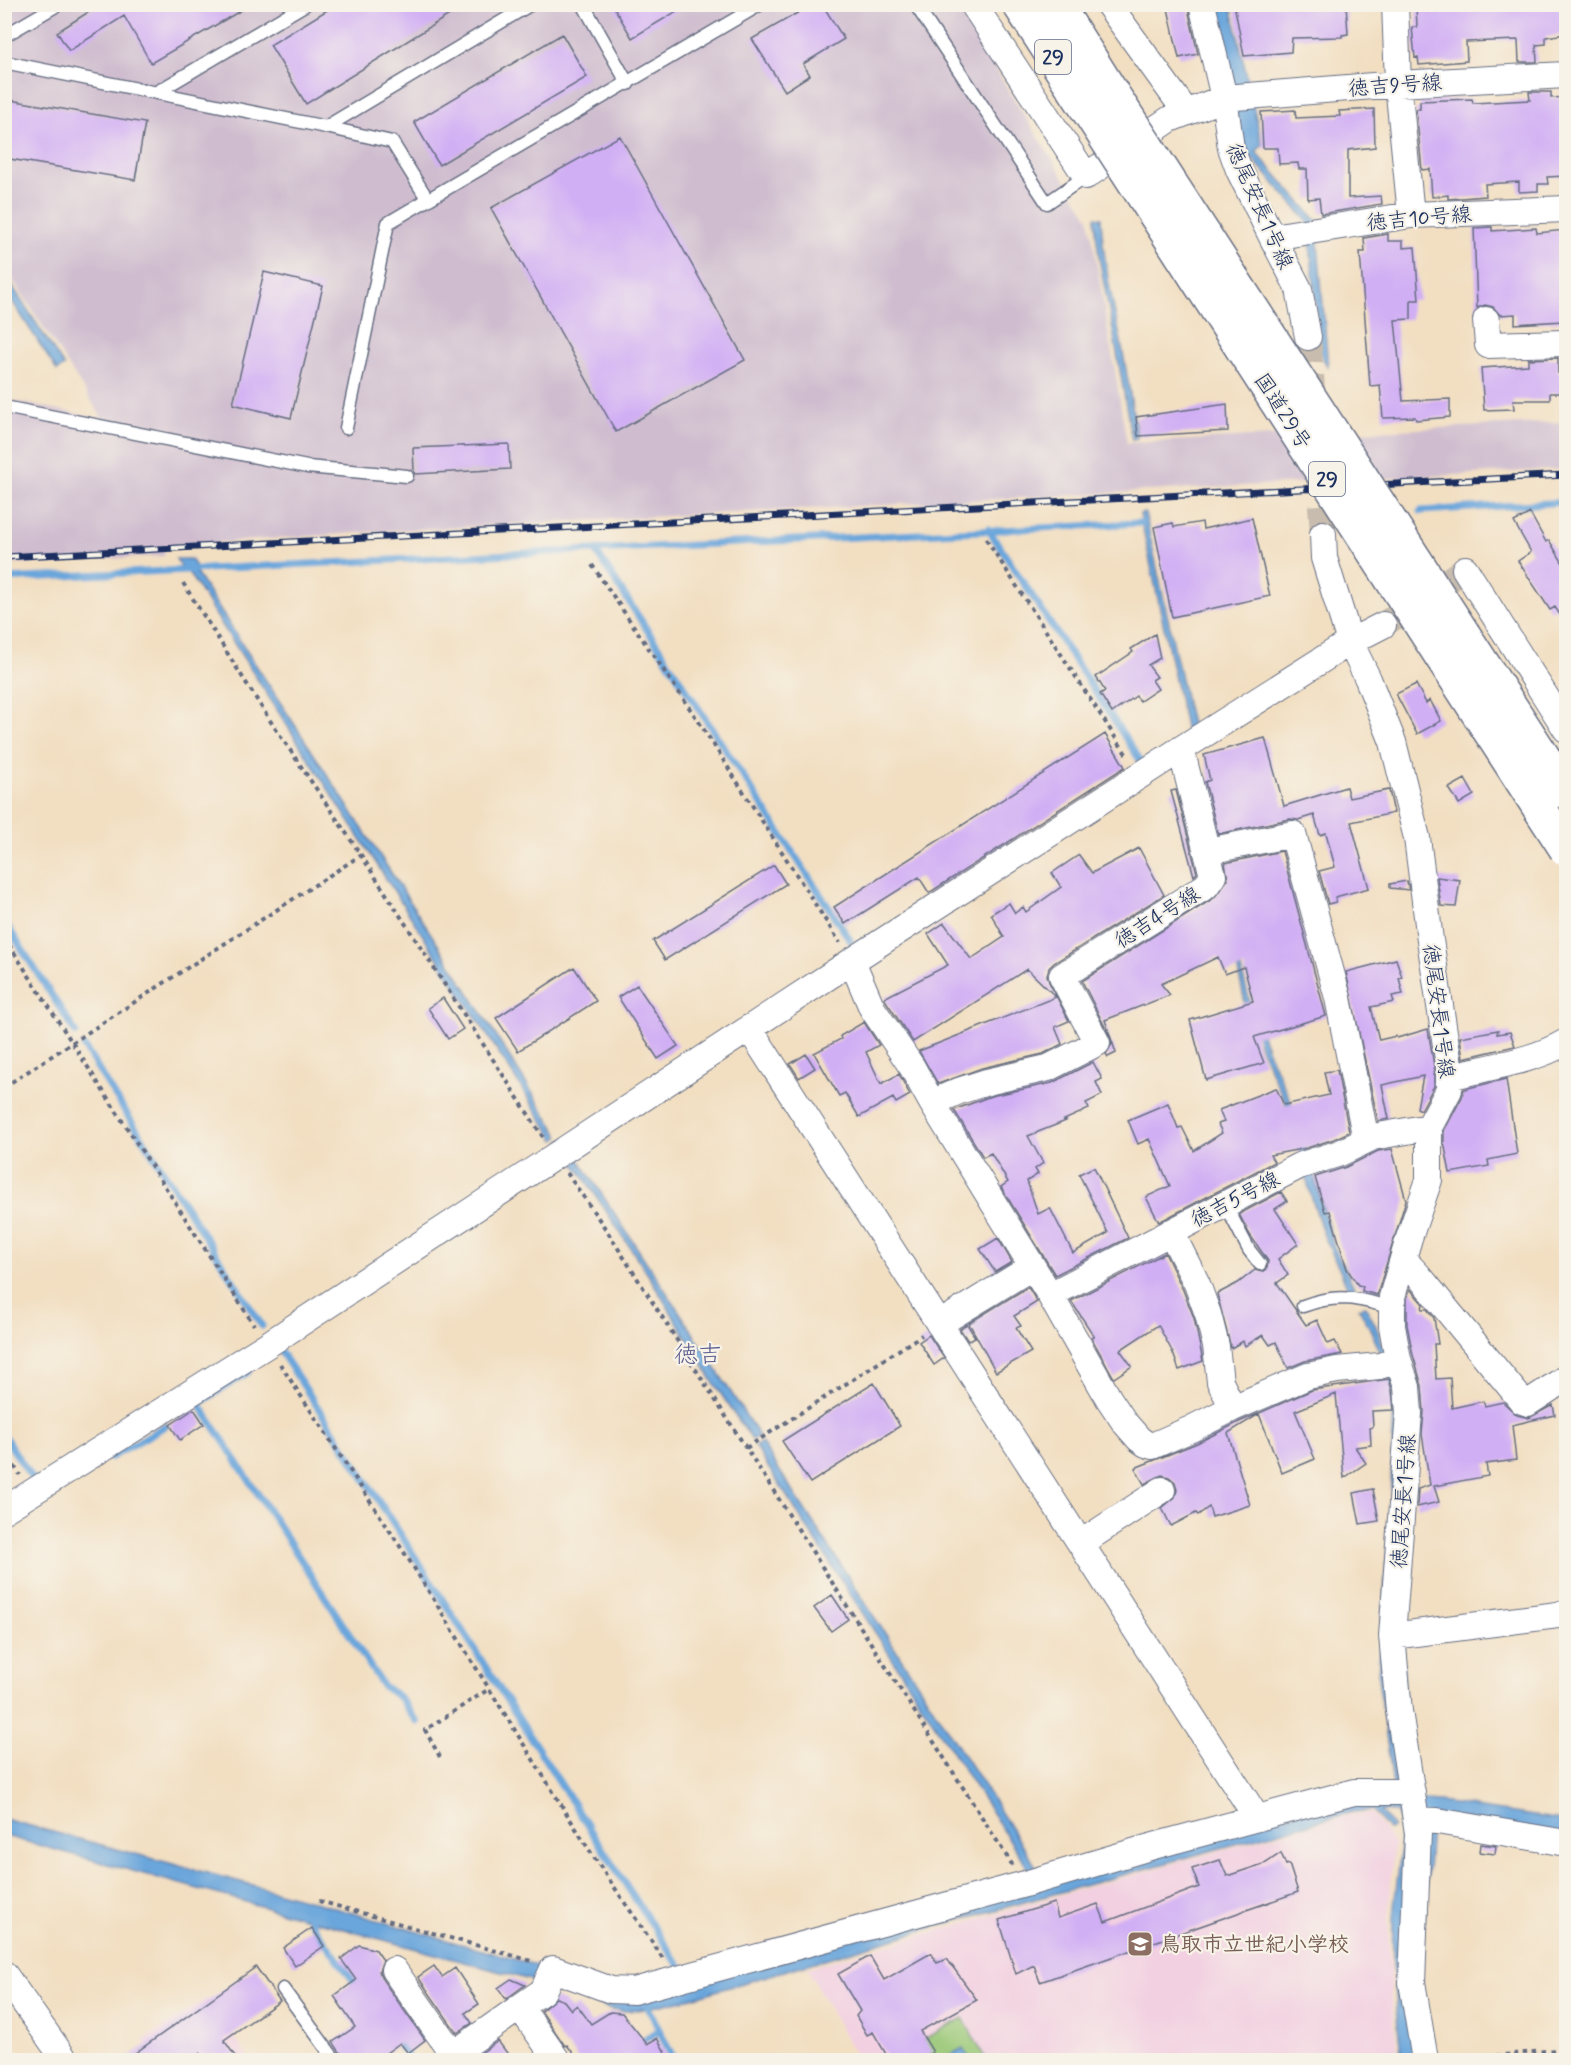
<svg xmlns="http://www.w3.org/2000/svg" width="1571" height="2065" font-family="Mynerve,'Klee One',sans-serif">
	<rect width="100%" height="100%" fill="#f7f3e8"/>
	<filter id="ink" filterUnits="userSpaceOnUse"><feTurbulence type="fractalNoise" baseFrequency=".0167" numOctaves="2"/><feDisplacementMap in="SourceGraphic" scale="12" xChannelSelector="R" yChannelSelector="G"/><feConvolveMatrix kernelMatrix="1 2 1 2 8 2 1 2 1" color-interpolation-filters="sRGB"/></filter>
	<filter id="wash" filterUnits="userSpaceOnUse"><feTurbulence type="fractalNoise" baseFrequency=".008" numOctaves="4" result="noise"/><feDisplacementMap in="SourceGraphic" scale="24" xChannelSelector="R" yChannelSelector="G"/><feGaussianBlur stdDeviation="1.35" result="paint"/><feColorMatrix in="noise" values="0 0 0 0 0 0 0 0 0 0 0 0 0 0 0 0 0 1.4 0 .05"/><feComposite in="paint" operator="in"/></filter>
	<g filter="url(#wash)">
		<rect width="100%" height="100%" fill="#f2dfc2"/>
		<!-- built -->
		<path fill="#f2cfe1" d="M1371,1813L1394,1843L1388,1920L1391,1999L1399,2060H858L807,1968L1078,1890L1350,1815Z
			M207,1998L250,2060H157L143,2041Z"/>
		<!-- industrial -->
		<path fill="#cfbdcf" d="M5,5H955L1089,218L1127,443L1566,422V469L401,530L165,546L164,556L5,564V399L103,419L5,268Z"/>
		<!-- green -->
		<path fill="#9ac877" stroke="#5a7c6a" stroke-width="1.5" d="M963,2018L986,2060H885Z"/>
		<!-- water -->
		<path fill="#6aa6db" stroke="#426a9c" stroke-width="1.5" d="M1213,5H1231L1262,145L1256,152L1316,220L1328,367L1321,356L1308,222L1252,158L1246,159Z
			M1095,217L1101,218C1103,260 1112,300 1121,342C1127,374 1132,406 1137,438L1132,439C1126,407 1121,374 1115,342C1108,300 1097,260 1095,217Z
			M5,275L64,366L57,371L5,290Z
			M1145,513L1193,734L1187,736L1140,514Z
			M176,559H191L197,568L194,570L459,977L560,1137L555,1140L186,569H183Z
			M1228,924H1233L1241,969L1250,1002L1268,1051L1296,1113L1334,1247L1357,1293H1350L1323,1233L1309,1189L1292,1117L1261,1049L1245,1003Z
			M576,1155L686,1322L759,1436L752,1440L715,1385L651,1279L571,1158Z
			M1365,1306L1376,1326L1395,1376L1407,1800L1440,1802L1561,1820V1826L1566,1827V1835L1432,1814L1414,2060H1402C1396,2013 1391,1966 1393,1918C1395,1886 1406,1844 1397,1812L1380,1811L1393,1827L1388,1830L1372,1810L1352,1812L930,1928L692,1998L639,2010L623,2011L608,2008L530,1980L5,1836L4,1819L297,1897L457,1943L532,1964L603,1991L1354,1798L1395,1799L1378,1677L1390,1516L1394,1397C1387,1366 1375,1336 1359,1308Z
			M761,1442L1037,1868L1029,1870L755,1447Z
			M963,2048L970,2060H941Z"/>
		<g fill="none" stroke-linecap="round" stroke-linejoin="round">
			<!-- stream -->
			<path stroke="#6aa6db" stroke-width="7" d="M1421,511L1566,502
				M988,529L1142,763
				M595,550L850,940
				M4,579L1140,523
				M4,921L76,1033
				M84,1047L262,1326
				M281,1352C418,1556 546,1766 682,1970L685,1969
				M200,1403L248,1372
				M202,1408L383,1686L399,1697L417,1722
				M4,1436L34,1481
				M110,1458L165,1426
				M309,1920L358,1987
				M645,2001L674,2060
				M394,2038L410,2060
				M636,2045L659,2030"/>
		</g>
		<g id="blocks">
			<!-- building -->
			<path fill="#d1aff4" d="M101,4H252L151,63L124,16L69,51L57,32Z
				M337,4H467L306,104L270,45Z
				M612,4H689L632,38Z
				M813,4H822L844,39L803,64L810,75L785,91L752,39Z
				M1167,4H1187L1198,54L1179,58Z
				M1234,4H1346L1348,34L1342,35V37L1292,38L1291,52L1244,56Z
				M1486,4H1566V34L1546,37V44L1536,45L1537,62H1519L1518,40L1466,42L1467,61L1419,65L1418,57L1415,58L1412,27H1417L1416,6L1445,5L1446,9L1486,8Z
				M562,34L587,77L439,165L414,122Z
				M1529,92H1551V98L1566,97V176L1547,177L1548,184H1538V191L1519,192V182L1485,184L1486,196L1448,199V195L1432,197L1430,169L1422,170L1416,109H1420V101L1472,99L1473,103L1530,100Z
				M4,99L145,123L135,180L4,158Z
				M1374,109L1375,147L1348,150V198L1381,196L1382,204L1321,214L1319,198L1308,199L1307,169H1299L1298,163L1279,164L1278,148H1263L1261,112L1295,110L1296,118L1340,116L1339,111Z
				M620,136L745,360L616,432L491,208Z
				M1492,227V231L1536,228L1537,233L1566,230V315H1563V321L1515,324V314L1500,315L1493,307L1485,305L1477,308L1474,228Z
				M1388,234V241H1403V248L1415,247L1419,300H1411V319L1395,320L1403,401L1450,399V417L1416,420L1415,417L1383,418L1380,385L1370,386L1360,252H1365L1364,238Z
				M264,272L323,286L291,418L233,404Z
				M1558,358V373H1563L1564,393H1550V400H1513L1514,409L1484,410L1481,368L1528,365V359Z
				M1227,404L1228,431L1138,436L1136,417Z
				M509,444L510,469L415,474L414,472L413,448Z
				M1530,513L1546,542L1549,540L1566,568V624L1555,607L1550,610L1518,561L1531,552L1514,522Z
				M1252,518L1270,596L1172,617L1154,527L1173,523L1174,527L1202,522L1203,529Z
				M1155,634L1160,658L1148,665L1157,677L1152,680L1158,689L1140,701L1136,696L1112,713L1100,694L1105,691L1096,677L1133,652L1131,649Z
				M1416,684L1426,703L1430,700L1441,721L1417,734L1396,694Z
				M1105,734L1125,767L929,893L919,877L845,924L834,907Z
				M1265,738L1284,806L1346,787L1349,798L1389,790L1394,813L1351,822L1369,888L1335,897L1336,902L1328,904L1319,871L1335,867L1326,833L1320,835L1314,815L1298,820L1290,819L1218,834L1205,782L1210,780L1204,755Z
				M1465,779L1474,795L1459,804L1449,788Z
				M1176,790L1197,873L1194,876L1171,791Z
				M1139,848L1164,895L1054,963L1049,968L1047,975L1049,982L1069,1021L1055,1027L1062,1044L1043,1054L982,1068L938,1084L919,1051L1056,997L1027,969L913,1042L884,998L948,965L928,934L944,923L971,959L1004,937L991,914L1009,903L1015,913L1023,907L1026,912L1061,887L1052,873L1079,855L1092,873Z
				M1282,851L1326,1016L1254,1037L1264,1063L1206,1080L1190,1020L1253,1001L1244,967L1225,974L1218,957L1161,984L1170,995L1105,1020L1116,1053L1108,1057L1106,1054L1112,1044L1110,1037L1082,981L1214,898L1228,879L1225,863Z
				M774,865L786,884L665,960L653,941Z
				M1437,877L1460,880L1456,907L1441,906Z
				M1407,881L1409,890L1390,888V884Z
				M1396,959L1402,977L1399,978L1403,994L1392,996L1394,1002L1371,1007L1379,1040L1396,1036L1397,1038L1428,1029L1434,1066V1086L1421,1110L1417,1108L1423,1076L1382,1085L1389,1119L1378,1121L1346,972Z
				M574,967L596,1001L518,1051L496,1018Z
				M637,985L678,1046L658,1059L618,997Z
				M443,998L463,1029L448,1039L428,1008Z
				M864,1022L879,1045L866,1052L881,1084L899,1074L910,1095L896,1103L893,1098L859,1117L845,1093L839,1096L814,1053L841,1039L840,1036Z
				M1498,1030L1497,1034L1510,1032L1515,1046L1463,1058L1460,1037Z
				M806,1054L815,1068L799,1078L790,1064Z
				M1093,1062L1102,1079L1096,1082L1102,1095L1086,1103L1089,1109L1064,1120L1066,1121L1028,1136L1043,1163L1035,1169L1038,1174L1027,1181L1038,1214L1050,1208L1073,1253L1108,1233L1079,1174L1094,1167L1128,1238L1055,1275L1001,1187L1008,1182L991,1153L983,1157L954,1110L991,1096L1052,1083Z
				M1337,1070L1349,1132L1334,1139L1307,1148L1270,1155L1274,1162L1159,1222L1146,1197L1170,1186L1149,1139L1138,1144L1128,1120L1168,1103L1178,1128L1182,1127L1194,1151L1222,1133L1218,1124L1224,1122L1219,1110L1276,1088L1284,1105L1329,1095L1324,1072Z
				M1506,1079L1517,1154L1488,1160L1489,1166L1450,1173L1444,1142V1131L1462,1097L1464,1089Z
				M1392,1149L1406,1200L1377,1295L1362,1291L1363,1286L1358,1285L1347,1269L1330,1211L1325,1212L1315,1177L1346,1167L1378,1151Z
				M1281,1192L1287,1201L1275,1209L1298,1244L1278,1259L1288,1275L1277,1283L1306,1325L1317,1320L1328,1344L1335,1341L1342,1354L1305,1361L1288,1368L1276,1342L1270,1345L1263,1335L1245,1346L1243,1341L1231,1348L1217,1294L1238,1283L1255,1270L1262,1272L1267,1268L1268,1261L1250,1235L1239,1214Z
				M998,1238L1012,1262L995,1272L980,1249Z
				M1165,1253L1183,1290L1194,1318L1203,1361L1179,1370L1173,1353L1158,1325L1120,1350L1132,1366L1114,1378L1091,1337L1094,1336L1071,1301Z
				M1028,1287L1037,1302L1014,1316L1021,1326L1016,1328L1031,1352L996,1372L969,1323Z
				M1410,1289L1423,1304L1422,1309H1427L1434,1318L1438,1344H1434L1436,1379L1450,1378L1452,1408L1483,1401L1485,1406L1503,1402L1517,1415L1529,1418L1553,1405L1555,1415L1512,1425L1516,1460L1486,1464L1488,1476L1434,1486L1439,1502L1417,1507L1418,1489L1430,1485L1422,1434L1424,1412L1422,1386L1413,1355L1407,1325V1299Z
				M967,1324L975,1337L968,1341L960,1329Z
				M929,1335L944,1358L934,1365L919,1342Z
				M1389,1379L1392,1390L1394,1410L1372,1411L1373,1427L1370,1428L1371,1445L1355,1447L1366,1463L1344,1478L1336,1394L1295,1411L1315,1459L1282,1473L1259,1414L1228,1433L1250,1505L1212,1517L1209,1507L1198,1515L1196,1513L1171,1526L1162,1508L1175,1497L1177,1490L1175,1482L1169,1477L1162,1475L1144,1484L1135,1468L1197,1443L1239,1422L1312,1390Z
				M874,1383L900,1426L810,1483L782,1441Z
				M194,1409L204,1424L180,1440L170,1425Z
				M1373,1489L1379,1521L1360,1524L1354,1493Z
				M832,1595L848,1619L831,1631L814,1608Z
				M1480,1844L1496,1846L1495,1854L1479,1852Z
				M1281,1853L1286,1865L1289,1864L1298,1892L1040,1982L1034,1965L1016,1974L999,1920L1054,1903L1058,1918L1098,1904L1105,1922L1199,1887L1192,1869L1220,1860L1227,1876L1266,1863Z
				M312,1928L324,1946L295,1966L283,1948Z
				M359,1945L376,1950L383,1960L379,1971L382,1979L425,2040L408,2053L400,2043L375,2061H346L333,2042L355,2027L334,1996L356,1980L341,1959Z
				M931,1953L937,1963L947,1959L977,2000L920,2031L933,2052L917,2061H890L873,2032L867,2035L856,2016L860,2011L838,1974L870,1956L884,1980Z
				M434,1966L442,1977L455,1968L479,2004L465,2013L472,2023L457,2033L418,1977Z
				M256,1967L280,2001L224,2040L238,2061H205L200,2053L190,2061H124Z
				M511,1979L525,1985L506,1999L498,1988Z
				M556,1998L564,2001L571,2010L577,2005L591,2024L610,2012L622,2013L647,2044L657,2038L670,2061H579L567,2045L565,2046L541,2011Z
				M498,2041L513,2061H470Z"/>
		</g>
	</g>
	<g filter="url(#ink)">
		<use href="#blocks" fill-opacity="0" stroke="#666d81" stroke-width="1.5"/>
		<g fill="none" stroke-linecap="round" stroke-linejoin="round">
			<!-- minor-tunnel -->
			<path stroke="#c7bcae" stroke-width="26" stroke-dasharray="26 13" stroke-linecap="butt" d="M1308,337L1313,402
				M1318,466L1323,534
				M1383,625L1465,569"/>
			<!-- service casing -->
			<g stroke="#666d81" stroke-width="15">
				<path id="service" d="M583,4L628,84
					M915,4L1047,203L1086,176
					M4,36L59,4
					M4,62L326,127L531,4
					M157,92L306,4
					M326,127L392,142L428,200
					M4,407L307,467L407,476
					M346,428L388,223L761,4
					M1225,1204L1249,1250L1260,1264
					M1303,1306C1337,1293 1358,1298 1392,1308
					M283,1989L335,2060"/>
			</g>
			<!-- minor casing -->
			<g stroke="#666d81" stroke-width="28">
				<path id="minor" d="M973,4L1086,176L1170,119L1224,98L1398,84L1566,75
					M1108,4L1186,112
					M1202,4L1224,98L1231,148L1239,170L1272,237L1299,289L1308,337
					M1395,4L1398,84L1411,215
					M1272,237L1411,215L1566,209
					M1486,320L1488,345L1566,343
					M1323,534L1324,558L1350,642L1368,679L1393,742L1417,838L1430,940L1449,1065V1090L1429,1127V1180L1409,1238L1392,1297V1326L1398,1359L1407,1387L1409,1413L1392,1636L1399,1711L1418,1833L1412,1982L1425,2060
					M1465,569L1566,729
					M1208,851L1293,834L1338,998L1366,1140
					M852,961L872,1008L912,1067L932,1103L1050,1295L1109,1399L1125,1423L1139,1439L1146,1444L1152,1446L1191,1429L1233,1408
					M749,1028L1257,1818
					M1449,1077C1487,1067 1532,1062 1566,1042
					M932,1103L959,1091L987,1082L1048,1068L1097,1043L1062,976L1206,886L1213,876L1181,749L1350,642L1383,625
					M1171,1232L1197,1284L1208,1314L1216,1346L1220,1382L1233,1408L1308,1376L1337,1370L1380,1366L1398,1359
					M1403,1259L1419,1276L1522,1401L1528,1403L1566,1378
					M1050,1295L1299,1166L1340,1153L1373,1137L1429,1127
					M939,1324L1032,1267
					M4,1510L267,1345L852,961L1181,749
					M1081,1543L1162,1490
					M1392,1636L1566,1614
					M1416,1820L1437,1821L1566,1843
					M394,1970L453,2054
					M4,1974L65,2060
					M520,2007L543,1991L553,1969L611,1990L634,1991L1025,1884L1150,1847L1354,1792H1412
					M445,2060L520,2007L557,2060"/>
			</g>
			<!-- trunk casing -->
			<g stroke="#666d81" stroke-width="36">
				<path id="trunk" d="M1019,4L1087,109
					M1056,4L1112,93"/>
			</g>
			<!-- path -->
			<path stroke="#666d81" stroke-width="4" stroke-dasharray="4.5 4.5" stroke-linecap="butt" d="M986,539L1128,757
				M592,565L699,722L840,943
				M183,583L269,719L361,855L543,1137
				M4,937L254,1325
				M4,1087L361,855
				M567,1173L605,1228L775,1493L1013,1866
				M280,1364L411,1563L593,1856L664,1960
				M746,1448L922,1335
				M4,1451L20,1475
				M440,1757L425,1730L489,1689
				M319,1901L532,1961
				M1451,2060L1566,2049"/>
			<!-- service -->
			<use href="#service" stroke="#fff" stroke-width="12"/>
			<!-- minor -->
			<use href="#minor" stroke="#fff" stroke-width="26"/>
			<!-- trunk -->
			<use href="#trunk" stroke="#fff" stroke-width="33"/>
			<!-- rail casing -->
			<g stroke="#1b2f5e" stroke-width="7">
				<path id="rail" d="M4,557L1566,475"/>
			</g>
			<!-- rail -->
			<use href="#rail" stroke="#f7f3e8" stroke-width="4.5" stroke-dasharray="14" stroke-linecap="butt"/>
			<!-- trunk-bridge casing -->
			<g stroke="#666d81" stroke-width="36" stroke-linecap="butt">
				<path id="trunk-bridge" d="M1112,93L1566,792
					M1087,109L1566,849"/>
			</g>
			<!-- trunk-bridge -->
			<use href="#trunk-bridge" stroke="#fff" stroke-width="33"/>
		</g>
	</g>
	<!-- icons -->
	<defs>
		<g id="school-square" transform="scale(1.35)"><rect x="-9" y="-9" width="18" height="18" rx="4" fill="#8d6e63" stroke="#f7f3e8"/><path d="M0-5L7-2L0 1L-7-2ZM-4 1L0 2.5L4 1V4Q0 6-4 4Z" fill="#fff"/></g>
	</defs>
	<g fill-rule="evenodd">
		<use href="#school-square" x="1140" y="1944"/>
	</g>
	<g text-anchor="middle" stroke-width="4.5" stroke-linejoin="round" paint-order="stroke">
		<!-- shield labels -->
		<g fill="#f7f3e8" stroke="#5d6a87" stroke-width="1.5">
			<rect x="1035" y="40" width="36" height="34" rx="4.5"/>
			<rect x="1309" y="462" width="36" height="34" rx="4.5"/>
		</g>
		<g font-size="20" font-weight="bold" fill="#1b2f5e">
			<text x="1053" y="64">29</text>
			<text x="1327" y="486">29</text>
		</g>
		<!-- street labels -->
		<g font-size="21" fill="#1b2f5e" stroke="#f7f3e8">
			<text transform="translate(1395 85) rotate(-4)" y="7">徳吉9号線</text>
			<text transform="translate(1260 206) rotate(66)" y="7">徳尾安長1号線</text>
			<text transform="translate(1419 218) rotate(-5)" y="7">徳吉10号線</text>
			<text transform="translate(1283 411) rotate(57)" y="7">国道29号</text>
			<text transform="translate(1157 917) rotate(-32)" y="7">徳吉4号線</text>
			<text transform="translate(1439 1011) rotate(83)" y="7">徳尾安長1号線</text>
			<text transform="translate(1235 1199) rotate(-27)" y="7">徳吉5号線</text>
			<text transform="translate(1403 1501) rotate(-86)" y="7">徳尾安長1号線</text>
		</g>
		<!-- education labels -->
		<g font-size="21" font-weight="bold" fill="#785e54" stroke="#f7f3e8" text-anchor="start">
			<text x="1160" y="1951">鳥取市立世紀小学校</text>
		</g>
		<!-- quarter labels -->
		<g font-size="24" fill="#5b5c92" stroke="#f7f3e8">
			<text x="698" y="1362">徳吉</text>
		</g>
	</g>
	<!-- margin -->
	<rect width="1571" height="2065" fill="none" stroke="#f7f3e8" stroke-width="24"/>
</svg>
